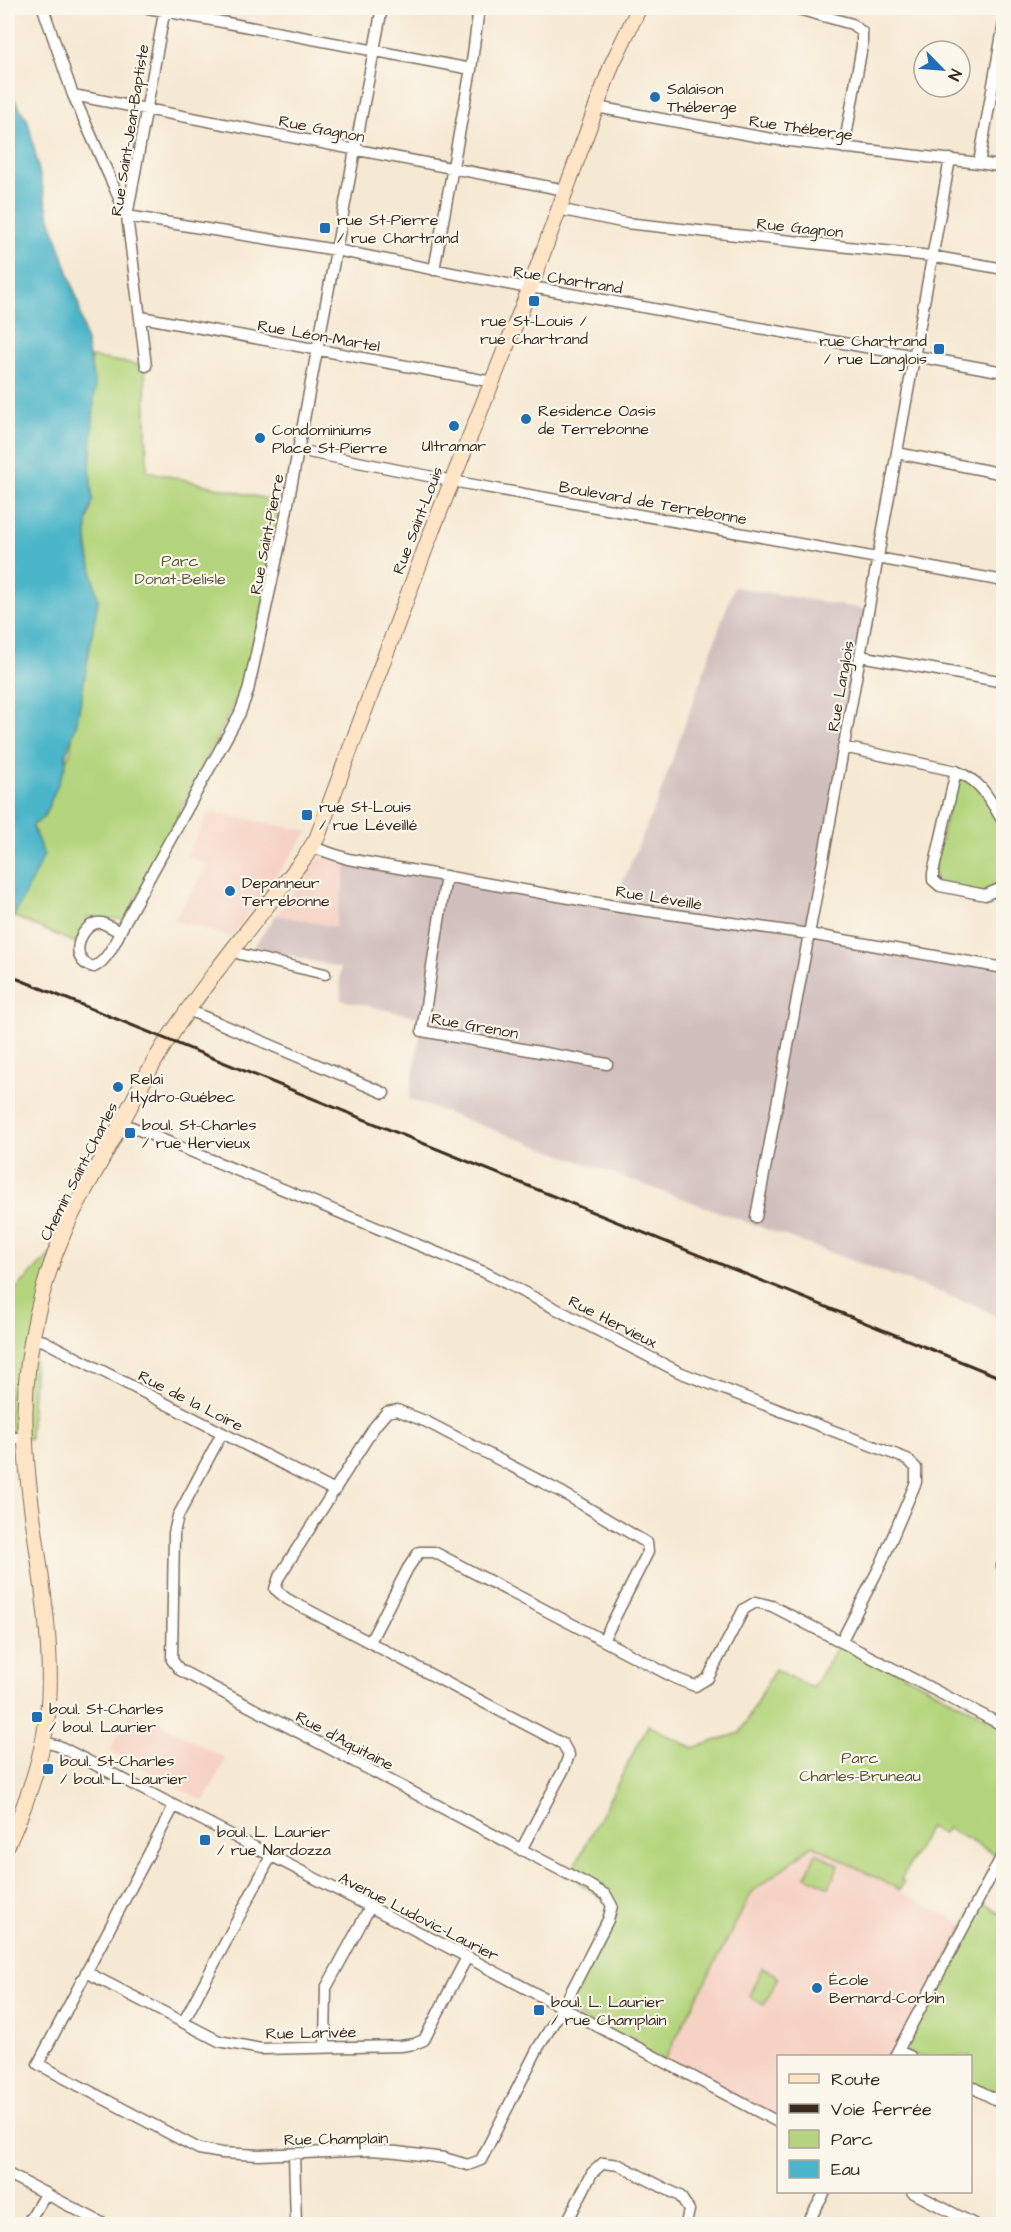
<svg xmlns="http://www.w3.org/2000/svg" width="1011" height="2232" font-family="'Architects Daughter',sans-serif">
	<rect width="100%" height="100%" fill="#fbf7ec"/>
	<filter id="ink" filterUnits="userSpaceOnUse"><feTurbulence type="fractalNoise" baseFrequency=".0167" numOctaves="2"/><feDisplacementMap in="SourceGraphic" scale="12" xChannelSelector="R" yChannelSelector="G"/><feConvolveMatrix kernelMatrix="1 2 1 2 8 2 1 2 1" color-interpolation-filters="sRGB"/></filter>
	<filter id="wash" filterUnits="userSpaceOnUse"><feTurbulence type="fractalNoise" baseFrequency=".008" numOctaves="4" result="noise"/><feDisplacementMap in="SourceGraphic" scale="24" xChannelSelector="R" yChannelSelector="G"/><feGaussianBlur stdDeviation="1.35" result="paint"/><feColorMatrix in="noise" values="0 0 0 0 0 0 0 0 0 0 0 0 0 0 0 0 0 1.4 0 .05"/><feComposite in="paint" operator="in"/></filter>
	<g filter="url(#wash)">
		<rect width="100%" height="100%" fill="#f6e9d3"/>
		<!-- built -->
		<path fill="#f6d2c4" d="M210,812L309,831L231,937L174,920L208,866L187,855Z
			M320,857L347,862L335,928L276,915Z
			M132,1709L226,1759L204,1801L109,1751Z
			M813,1845L965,1926L895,2056H778V2122L664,2061L752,1892Z"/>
		<!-- industrial -->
		<path fill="#d1bfbe" d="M734,587L869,610L809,934L1003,968V1320L977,1306L409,1099L423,1018L341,1000L340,968L254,946L276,915L335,927L348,859L620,907L622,883L657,802Z"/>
		<!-- green -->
		<path fill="#b4d57d" stroke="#78804e" stroke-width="1.5" d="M91,357L145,366L147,471L288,504L244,684L126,920L87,917L76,943L8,914L36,835L32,826L70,753L93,585L86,530Z
			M956,771L972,777L1003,823V887L985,895L940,886L933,873Z
			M63,1242L36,1341L30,1439L8,1433V1297Z
			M841,1642L1003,1726L1004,1852L1001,1857L946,1828L943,1834L929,1827L901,1880L904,1882L900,1890L813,1845L752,1892L664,2061L562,2009L612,1906L570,1875L648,1725L692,1748L740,1733L775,1669L812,1688Z
			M816,1853L839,1864L829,1887L806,1876Z
			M978,1900L1003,1915V2102L971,2086L970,2056H912L899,2050Z
			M762,1968L775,1974L778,1978L764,2005L749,1996Z"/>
		<!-- water -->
		<path fill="#4bb5c9" stroke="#437074" stroke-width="1.5" d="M8,90L28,121L48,212L78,302L95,386L90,471L93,500L87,523V547L98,600L77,722L66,754V765L44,817L32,826L44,855L8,928Z"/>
	</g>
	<g filter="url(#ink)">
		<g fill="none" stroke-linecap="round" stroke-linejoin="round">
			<!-- minor casing -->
			<g stroke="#7c6d5d" stroke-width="13">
				<path id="minor" d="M43,8L73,95L127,216
					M148,8L471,69
					M798,9L852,24L862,32V46L844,148
					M73,95L565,190
					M596,107L772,139L979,163L1004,167
					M979,163L1004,23
					M558,209L626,223L931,256L1004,269
					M127,216L336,250L518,286L543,289L1004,372
					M434,270L471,69L479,8
					M141,317L493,382
					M146,366L127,216L165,8
					M298,450L463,483L1004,581
					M897,453L1004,474
					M860,656L1004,682
					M843,747L956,771C984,783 988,798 1004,823
					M956,771L933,873V880L940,886L985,895L1004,887
					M312,847L348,859L620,907L809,934L1004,968
					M446,876L422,1031L607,1064
					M120,932C114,929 108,925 102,923C83,919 64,961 94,967C110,959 118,935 126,920L240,713L248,691L283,530L382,8
					M233,949L240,954L325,974
					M188,1010L384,1093
					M122,1123L484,1272L679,1372L907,1459L916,1468V1482L881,1564L841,1642
					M756,1217L830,822L950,159
					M33,1339L44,1341L335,1491
					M8,1436L14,1438H25
					M1004,1562L1002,1566L1004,1569
					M370,1642L408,1568L419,1552H434L677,1679L695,1686L708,1678L744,1609L756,1602L772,1606L1004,1726
					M44,1742L59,1746L467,1957L778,2122
					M174,1806L38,2064L199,2149L222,2153L259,2155L372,2150L397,2152L444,2158L468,2165L481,2160L538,2048L562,2009L608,1920L612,1906L606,1895L589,1885L180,1670L172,1660L174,1533L178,1516L222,1433
					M521,1850L564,1769L569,1755L563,1744L287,1599L275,1589L279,1577L375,1426L387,1412L397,1410L427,1422L563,1493L647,1543L648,1552L604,1639
					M86,1972L219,2041L261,2049L401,2046L414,2044L424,2040L467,1957
					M184,2021L271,1856
					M325,2047L326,1988L370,1907
					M898,2051L910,2056
					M895,2056L1004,1852
					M970,2086L1004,2104
					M294,2154L296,2224
					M8,2174L104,2224
					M912,2192L974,2224
					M27,2224L46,2193
					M566,2224L592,2173L603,2163L619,2165L680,2196L689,2210L686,2224
					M807,2224L825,2192"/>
			</g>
			<!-- secondary casing -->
			<g stroke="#7c6d5d" stroke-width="17">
				<path id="secondary" d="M8,1844C29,1798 47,1746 49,1695C53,1599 23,1506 25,1410C26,1349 41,1283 66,1227C78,1200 95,1173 109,1146C129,1110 146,1072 169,1038C210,975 259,917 305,857L317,838L431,533L530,288L612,64L639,8"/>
			</g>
			<!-- minor -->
			<use href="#minor" stroke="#fff" stroke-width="10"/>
			<!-- secondary -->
			<use href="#secondary" stroke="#ffe4c6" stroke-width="15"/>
			<!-- rail -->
			<path stroke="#3b2a1e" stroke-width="3" d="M8,975L1004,1379"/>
		</g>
	</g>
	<!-- markers -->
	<g fill="#1f6fb2" stroke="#fbf7ec" stroke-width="2">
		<circle cx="655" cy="97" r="6"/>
		<rect x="319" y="222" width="12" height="12" rx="3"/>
		<rect x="528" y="295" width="12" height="12" rx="3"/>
		<rect x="933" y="343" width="12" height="12" rx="3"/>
		<circle cx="526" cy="419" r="6"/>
		<circle cx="454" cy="426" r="6"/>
		<circle cx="260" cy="438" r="6"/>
		<rect x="301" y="809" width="12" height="12" rx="3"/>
		<circle cx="230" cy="891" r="6"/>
		<circle cx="118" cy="1087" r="6"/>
		<rect x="124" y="1127" width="12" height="12" rx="3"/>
		<rect x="31" y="1711" width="12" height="12" rx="3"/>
		<rect x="42" y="1763" width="12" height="12" rx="3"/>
		<rect x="199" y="1834" width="12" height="12" rx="3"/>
		<circle cx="817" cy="1988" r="6"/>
		<rect x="533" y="2004" width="12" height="12" rx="3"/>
	</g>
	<g text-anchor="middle" stroke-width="4.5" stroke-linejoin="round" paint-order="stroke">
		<!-- poi labels -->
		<g font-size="16" fill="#3b2a1e" stroke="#fbf7ec" text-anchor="start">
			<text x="667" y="94">Salaison<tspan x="667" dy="18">Théberge</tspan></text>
			<text x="337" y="225">rue St-Pierre<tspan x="337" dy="18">/ rue Chartrand</tspan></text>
			<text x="534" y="326" text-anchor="middle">rue St-Louis /<tspan x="534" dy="18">rue Chartrand</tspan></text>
			<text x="927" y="346" text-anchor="end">rue Chartrand<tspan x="927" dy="18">/ rue Langlois</tspan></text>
			<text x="538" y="416">Residence Oasis<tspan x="538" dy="18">de Terrebonne</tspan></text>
			<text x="272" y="435">Condominiums<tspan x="272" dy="18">Place St-Pierre</tspan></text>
			<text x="454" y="451" text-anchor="middle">Ultramar</text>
			<text x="319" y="812">rue St-Louis<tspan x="319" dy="18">/ rue Léveillé</tspan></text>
			<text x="242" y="888">Depanneur<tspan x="242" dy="18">Terrebonne</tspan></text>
			<text x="130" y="1084">Relai<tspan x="130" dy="18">Hydro-Québec</tspan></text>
			<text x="142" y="1130">boul. St-Charles<tspan x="142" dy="18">/ rue Hervieux</tspan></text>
			<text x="49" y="1714">boul. St-Charles<tspan x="49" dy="18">/ boul. Laurier</tspan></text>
			<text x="60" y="1766">boul. St-Charles<tspan x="60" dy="18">/ boul. L. Laurier</tspan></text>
			<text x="217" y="1837">boul. L. Laurier<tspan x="217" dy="18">/ rue Nardozza</tspan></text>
			<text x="829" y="1985">École<tspan x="829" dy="18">Bernard-Corbin</tspan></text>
			<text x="551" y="2007">boul. L. Laurier<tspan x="551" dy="18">/ rue Champlain</tspan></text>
		</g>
		<!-- street labels -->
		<g font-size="16" fill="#3b2a1e" stroke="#fbf7ec">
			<text transform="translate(801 127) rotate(8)" y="6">Rue Théberge</text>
			<text transform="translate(322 128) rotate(11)" y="6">Rue Gagnon</text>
			<text transform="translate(129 130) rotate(-81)" y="6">Rue Saint-Jean-Baptiste</text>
			<text transform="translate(800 227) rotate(6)" y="6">Rue Gagnon</text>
			<text transform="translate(568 279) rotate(9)" y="6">Rue Chartrand</text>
			<text transform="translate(319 335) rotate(10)" y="6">Rue Léon-Martel</text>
			<text transform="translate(653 502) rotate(10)" y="6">Boulevard de Terrebonne</text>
			<text transform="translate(417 520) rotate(-69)" y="6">Rue Saint-Louis</text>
			<text transform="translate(266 534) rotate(-79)" y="6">Rue Saint-Pierre</text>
			<text transform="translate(840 686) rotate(-80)" y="6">Rue Langlois</text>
			<text transform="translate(659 897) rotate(9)" y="6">Rue Léveillé</text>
			<text transform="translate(475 1025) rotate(10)" y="6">Rue Grenon</text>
			<text transform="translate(78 1171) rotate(-63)" y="6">Chemin Saint-Charles</text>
			<text transform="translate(613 1321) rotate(27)" y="6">Rue Hervieux</text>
			<text transform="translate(191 1400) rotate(27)" y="6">Rue de la Loire</text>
			<text transform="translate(345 1740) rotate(28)" y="6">Rue d'Aquitaine</text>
			<text transform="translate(419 1916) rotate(27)" y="6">Avenue Ludovic-Laurier</text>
			<text transform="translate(311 2032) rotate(-1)" y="6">Rue Larivée</text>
			<text transform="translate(336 2138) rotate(-1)" y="6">Rue Champlain</text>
		</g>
		<!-- park labels -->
		<g font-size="16" fill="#595536" stroke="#fbf7ec">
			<text x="180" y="566">Parc<tspan x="180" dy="18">Donat-Belisle</tspan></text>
			<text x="860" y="1763">Parc<tspan x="860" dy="18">Charles-Bruneau</tspan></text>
		</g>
	</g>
	<!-- margin -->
	<rect width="1011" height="2232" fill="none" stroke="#fbf7ec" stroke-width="30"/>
	<!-- legend -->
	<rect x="777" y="2055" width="195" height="138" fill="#fbf7ec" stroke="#aea59a" stroke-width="1.5"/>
	<rect x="789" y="2074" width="30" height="9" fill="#ffe4c6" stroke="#aea59a" stroke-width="1.5"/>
	<text x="831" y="2085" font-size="18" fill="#3b2a1e">Route</text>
	<rect x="789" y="2104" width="30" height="9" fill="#3b2a1e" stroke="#aea59a" stroke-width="1.5"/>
	<text x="831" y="2115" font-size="18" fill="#3b2a1e">Voie ferrée</text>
	<rect x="789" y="2130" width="30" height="18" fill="#b4d57d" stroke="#aea59a" stroke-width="1.5"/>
	<text x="831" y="2145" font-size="18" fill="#3b2a1e">Parc</text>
	<rect x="789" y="2160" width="30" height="18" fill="#4bb5c9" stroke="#aea59a" stroke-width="1.5"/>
	<text x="831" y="2175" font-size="18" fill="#3b2a1e">Eau</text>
	<!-- north arrow -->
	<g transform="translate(942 69) rotate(115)"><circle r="28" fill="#fbf7ec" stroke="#aea59a" stroke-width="1.5"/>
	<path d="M0-4.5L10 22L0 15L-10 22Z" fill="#1f6fb2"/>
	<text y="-9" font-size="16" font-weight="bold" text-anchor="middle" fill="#3b2a1e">N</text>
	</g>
</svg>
